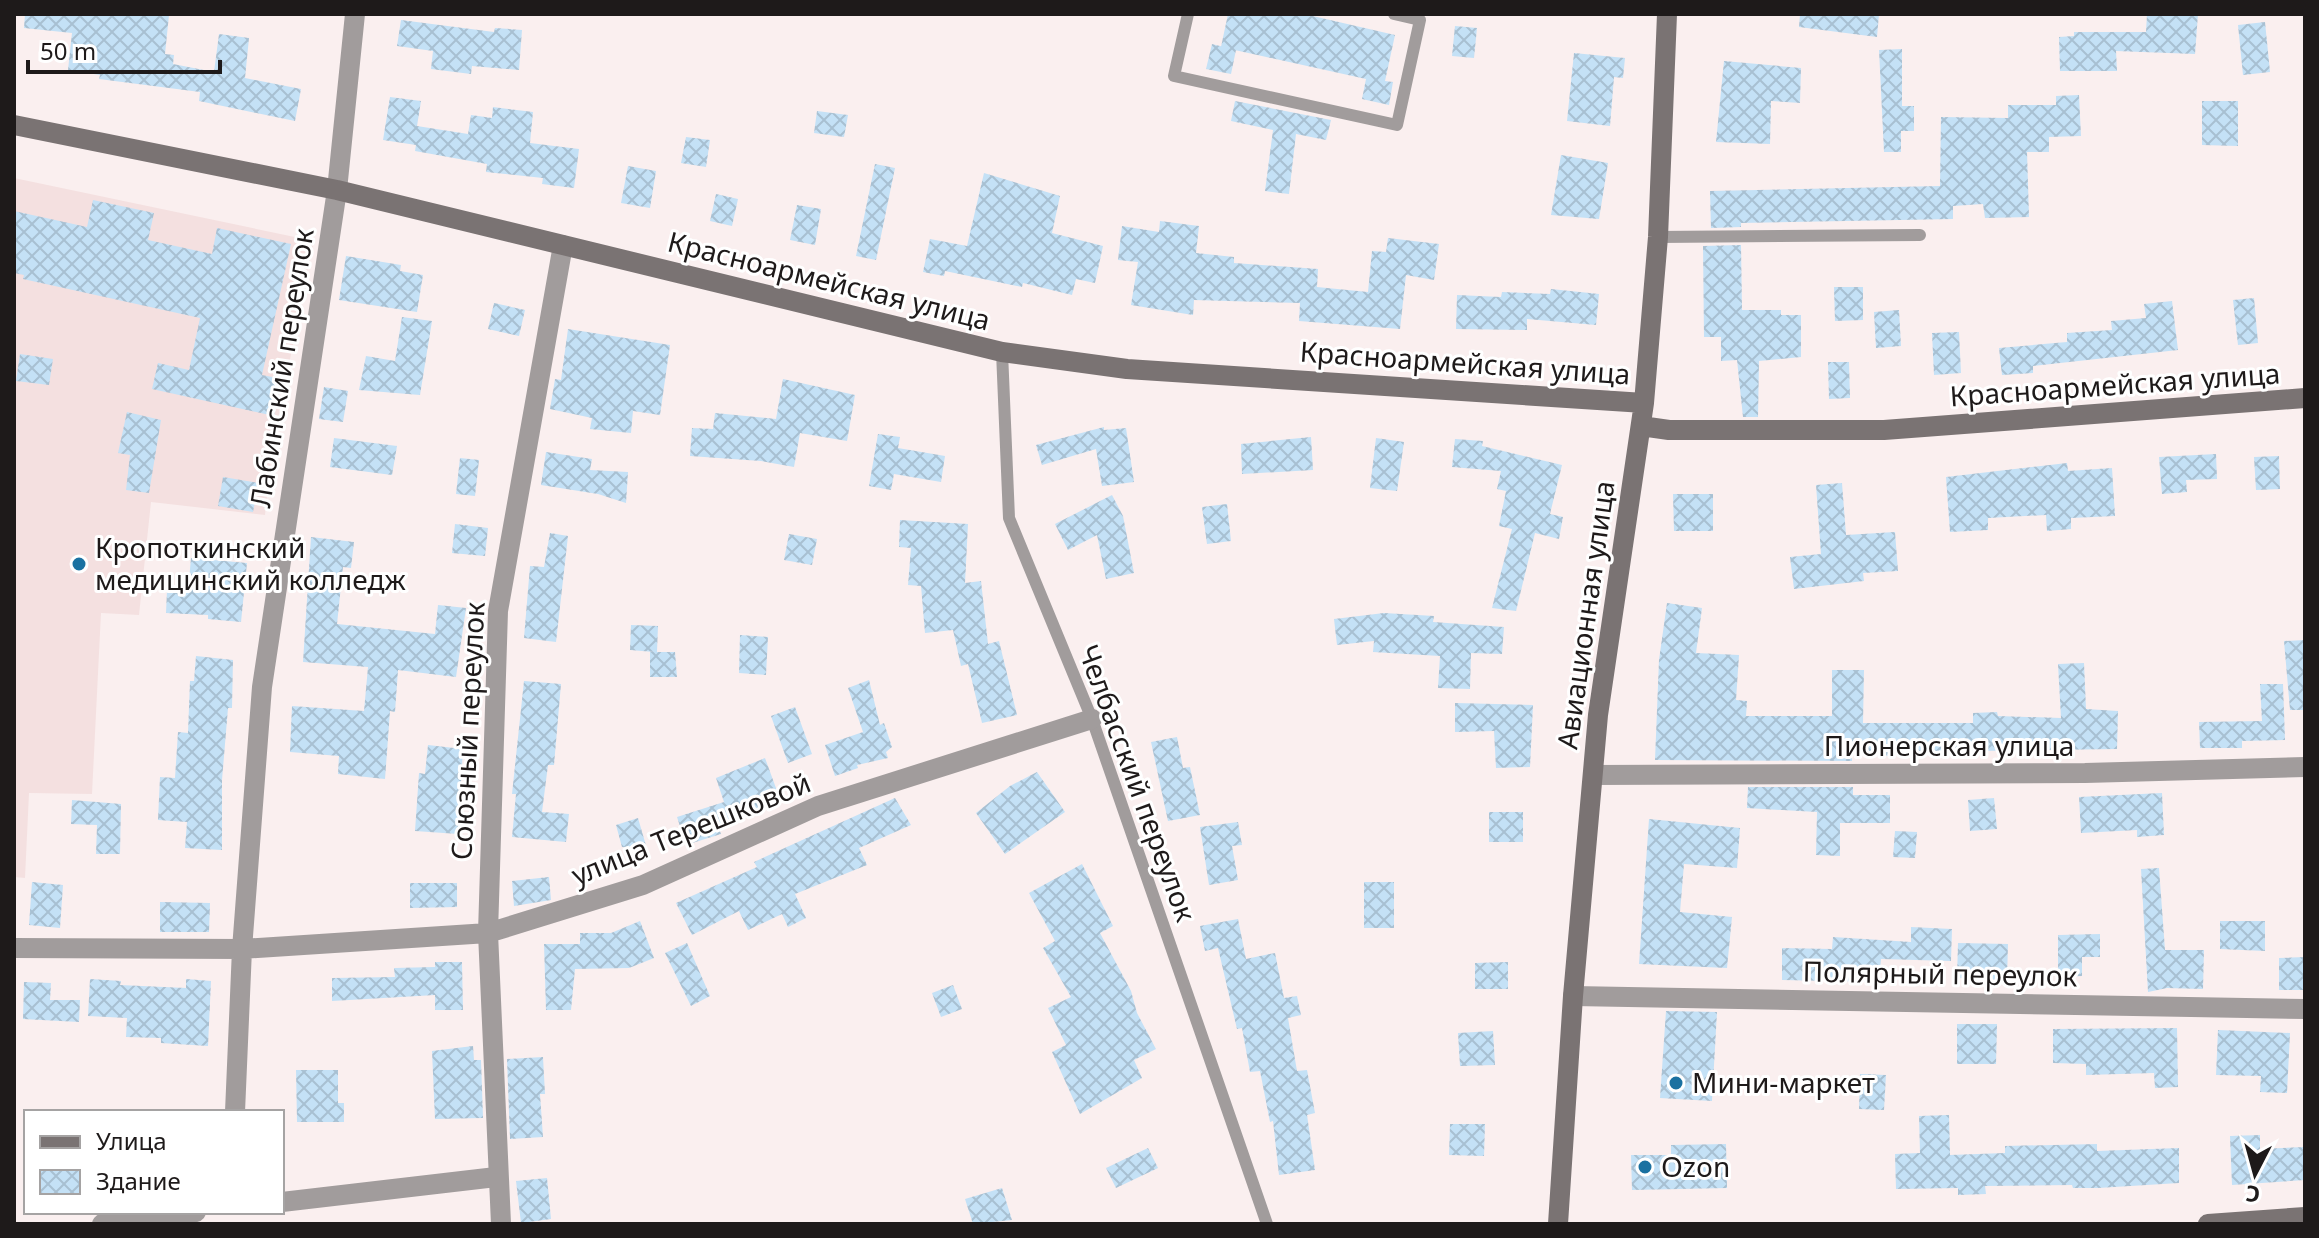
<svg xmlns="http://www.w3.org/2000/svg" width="2319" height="1238" font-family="'Noto Sans',sans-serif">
	<defs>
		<pattern id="building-cross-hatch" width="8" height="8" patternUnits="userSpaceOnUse" patternTransform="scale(2)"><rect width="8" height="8" fill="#c4e1f6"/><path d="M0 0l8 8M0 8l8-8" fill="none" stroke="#a8c0d2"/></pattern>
	</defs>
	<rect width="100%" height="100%" fill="#faefef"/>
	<!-- built -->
	<path fill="#f4e0e0" d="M14,178L314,241L272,448L265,515L151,502L139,615L101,613L92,794L29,793L25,878L14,877Z"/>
	<!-- building -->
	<path fill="url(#building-cross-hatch)" d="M25,14L169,15L165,54L174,55L173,64L214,72L219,34L249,38L245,78L301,89L295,121L199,101L200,92L99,79L100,75L68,70L72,33L24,28Z
		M1228,14H1304L1395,35L1385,81L1393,82L1389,105L1362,99L1366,79L1221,47Z
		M1800,14H1879L1877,37L1799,27Z
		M2147,14H2198L2195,54L2116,51L2117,71H2060L2059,37L2074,36V32H2146Z
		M401,20L494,32L495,28L522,30L519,70L472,66L471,74L431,69L433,51L397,46Z
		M2265,22L2270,72L2243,75L2238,25Z
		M1455,26L1477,28L1474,58L1452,56Z
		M1212,44L1236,50L1231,74L1206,69Z
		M1902,49V106H1914V131H1901V152H1884L1879,50Z
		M1574,53L1625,58L1623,78L1614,77L1610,126L1567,121Z
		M1724,61L1801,68L1800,103L1771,101L1770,144L1716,142Z
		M2079,95L2081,136L2049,137V152H2027L2029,217L1985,218L1983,204L1953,206V219L1741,223V227L1711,228L1710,191L1940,186L1941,117L2008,118V105H2056V96Z
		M390,97L421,101L417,126L468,134L471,115L492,118L493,107L533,112L530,143L579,149L574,188L542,184L543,178L486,172L487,164L415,151L416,145L383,140Z
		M1235,101L1331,120L1326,140L1296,134L1289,194L1265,191L1273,130L1231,121Z
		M2202,101H2238V146L2202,145Z
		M817,111L848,115L844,137L814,133Z
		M686,137L710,140L706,167L681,163Z
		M1561,155L1608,163L1599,219L1551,215Z
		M875,164L895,168L876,260L856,256Z
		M628,166L656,171L650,208L621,203Z
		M984,173L1060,196L1052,233L1103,246L1095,283L1076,279L1072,295L1023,283L1022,287L945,271L944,276L923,272L930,239L967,246Z
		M716,194L738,199L732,226L710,221Z
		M93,200L154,213L148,240L212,254L217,228L291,244L262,375L282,379L274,416L152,389L158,363L189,370L200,318L23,279L24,275L14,273V211L87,227Z
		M797,205L821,209L815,245L790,240Z
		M1160,221L1199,226L1196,253L1234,257V263L1318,269L1317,287L1368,292L1372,251L1386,252L1388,238L1439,244L1434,280L1406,275L1400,329L1299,321L1300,303L1194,300L1193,315L1131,305L1138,262L1118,260L1122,226L1159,232Z
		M1741,245L1742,310H1781V315H1801V357L1759,361L1758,417H1743L1737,360L1721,361V337H1704L1703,246Z
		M346,256L401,265L400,271L423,275L417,312L339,300Z
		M1834,287H1863V320L1835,321Z
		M1551,289L1599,294L1596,325L1527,319V330L1456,329L1457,295L1501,297L1502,292L1550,294Z
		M2254,298L2258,343L2238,345L2233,300Z
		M2172,301L2178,350L2033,366V373L2002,375L1999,348L2067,342V333L2112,330L2111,321L2146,318L2144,304Z
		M494,303L525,310L519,336L488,329Z
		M1899,310L1901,346L1876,348L1874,312Z
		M402,317L432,321L420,395L359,390L366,356L395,361Z
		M568,329L670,345L660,415L633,411L631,433L590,429L592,418L550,409L555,379L561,380Z
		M1959,332L1961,373L1934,375L1932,333Z
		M20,354L53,359L49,385L16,381Z
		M1828,362H1849L1850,398L1829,399Z
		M783,379L855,395L847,441L800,433L794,467L761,461L690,456L692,428L713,429L715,413L776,419Z
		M324,387L348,391L343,422L319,419Z
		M127,412L161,420L149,493L126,490L130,455L118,453Z
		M1104,427V430L1126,428L1134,482L1102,486L1096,449L1042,465L1036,445Z
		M878,434L900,437L898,448L945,456L941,482L894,474L891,490L869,486Z
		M1311,437L1313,470L1242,474L1241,444Z
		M334,438L397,446L392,475L330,467Z
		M1376,438L1404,442L1397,491L1370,488Z
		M1455,439L1483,441L1482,446L1562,465L1550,514L1563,517L1559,539L1535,533L1516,611L1492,608L1512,529L1499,526L1506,491L1497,489L1501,471L1452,467Z
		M546,452L592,459L590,470L628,472L626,503L598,494L541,485Z
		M2216,454L2217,479L2186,480L2187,492L2162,494L2159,457Z
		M2279,456L2280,489L2256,490L2254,457Z
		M460,458L479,460L475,496L456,494Z
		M2067,463L2068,471L2112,468L2115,516L2071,518V529L2047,531L2046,515L1988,518V530L1950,532L1946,477Z
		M223,477L259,483L253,512L218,506Z
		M1842,483L1846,535L1895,532L1898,571L1863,573L1864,581L1794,589L1790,557L1821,554L1816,485Z
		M1673,494H1713V531H1674Z
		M1112,495L1123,516L1134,573L1106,579L1097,535L1068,550L1055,524Z
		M1227,504L1231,541L1207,544L1202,507Z
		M900,520L968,524L965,583L981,581L988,644L999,641L1017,715L982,723L968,664L961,666L953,630L925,633L921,586L908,585L911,548L899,547Z
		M455,524L488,528L485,556L452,553Z
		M550,533L568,536L556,642L524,638L530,566L544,567Z
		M789,534L817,539L812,565L784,560Z
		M311,537L354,542L351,568L343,567L337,624L435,634L438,605L466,608L456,677L398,670L395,712L390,711L385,779L338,774L339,756L290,752L292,706L364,711L368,667L303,662Z
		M191,558L247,563L241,622L208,619V615L166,613L167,590L188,591Z
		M1667,603L1702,608L1696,653L1739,655L1736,700L1747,701L1746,716H1832V670H1864L1863,723H1973V713L1997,712L1998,716L2061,718L2058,664L2084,663L2086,709L2118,711L2117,749L1896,752V756L1852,755V761L1655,760L1659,660Z
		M1384,613L1434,616L1433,622L1504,627L1502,654L1471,653L1470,689L1438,688L1440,656L1373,652L1374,641L1337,645L1334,619Z
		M631,625L658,626L657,652H675L677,677H650V652H654L630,650Z
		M740,635L768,637L766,675L739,673Z
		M2305,640V710H2290L2284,641Z
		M196,656L233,660L232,708H228L222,780V850L185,848L187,822L158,820L160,777L175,778L178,732L188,733L190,681H194Z
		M869,680L880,725L884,723L892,747L886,752L888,758L857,765L858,768L835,776L825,745L863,732L848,688Z
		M524,681L561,684L554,765H548L542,812L569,814L566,842L512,837L516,794H512Z
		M2260,684H2283L2285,740L2242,741V748H2200L2199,722L2262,721Z
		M1455,703L1533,705L1530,767L1496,768L1494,731L1455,732Z
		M795,707L812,754L788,763L771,716Z
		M1177,737L1183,768L1190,767L1200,815L1168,821L1151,742Z
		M428,745L463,749L458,834L415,831L419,773L425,774Z
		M765,758L780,799L718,826L721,834L686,845L677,817L724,802L716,778Z
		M1037,772L1065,812L1005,854L976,813L1010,786Z
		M1748,787H1853V795H1890V823H1840V856L1816,855L1817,812L1747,808Z
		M2162,793L2164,835L2137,837V830L2081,833L2079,797Z
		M895,798L911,825L859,848L867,865L795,894L806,918L788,927L782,914L748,930L739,911L692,935L676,903L757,867L754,862Z
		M1994,798L1997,829L1970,831L1968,800Z
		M72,800L121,804L120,854H96L97,825L71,824Z
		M1489,812H1523V842H1489Z
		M638,818L647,849L622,847L616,825Z
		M1649,819L1740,828L1737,868L1684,864L1680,912L1732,917L1727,968L1639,964Z
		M1238,822L1242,845L1232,846L1238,880L1209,885L1200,827Z
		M1895,831L1917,832L1915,858L1893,857Z
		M1082,864L1113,926L1100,933L1131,991L1137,1013L1156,1049L1134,1060L1142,1078L1080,1114L1052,1052L1066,1045L1048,1008L1071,997L1043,948L1055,941L1029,893Z
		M2159,868L2165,950H2204L2203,989L2167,988L2148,992L2141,869Z
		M549,877L551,900L514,906L512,881Z
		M32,882L63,885L60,928L29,925Z
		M1364,882H1394V928H1364Z
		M410,883H457V907L410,908Z
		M160,902L210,903L209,932H160Z
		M1238,919L1246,959L1275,953L1284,998L1297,996L1301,1015L1288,1018L1297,1071L1307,1070L1315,1113L1307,1115L1315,1170L1279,1175L1273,1121L1270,1122L1260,1071L1250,1072L1242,1028L1237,1029L1218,948L1205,951L1200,926Z
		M640,921L654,958L629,968L575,969L571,1010H546L544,944H580V933H611Z
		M2220,921H2265V951L2220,949Z
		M1911,927L1952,929L1951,961L1881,959L1879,982L1782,980V948L1832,949L1833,937L1911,942Z
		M2100,934V957H2082V976L2058,977V935Z
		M687,943L710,996L691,1006L665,953Z
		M1958,943L2008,944L2007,980L1957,978Z
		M2305,957V990H2279V958Z
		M435,962H462L463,1010H435V995L332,1001V978L395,977L394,968L435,967Z
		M1508,962V989H1475V963Z
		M90,979L121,981L120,985L186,988V979L211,981L208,1046L161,1043V1038L126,1037L127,1018L88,1016Z
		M24,982L51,983L50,1000H80L79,1022L23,1019Z
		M953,985L962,1009L941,1017L932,993Z
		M1666,1011L1717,1012L1712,1101L1660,1098Z
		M1957,1024H1997L1996,1064H1957Z
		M2177,1028L2178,1087L2155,1088L2154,1073L2086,1075V1064L2053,1063V1029Z
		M2218,1030L2290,1033L2287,1093L2260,1092L2261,1076L2216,1075Z
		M1493,1031L1495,1065L1460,1066L1458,1033Z
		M473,1046L474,1060H481L483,1118L435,1119L432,1051Z
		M543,1057L545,1094H540L543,1137L510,1139L507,1059Z
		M296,1070H338V1103H344V1122H297Z
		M1860,1074L1886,1075L1884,1110L1859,1109Z
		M1949,1115L1950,1155L2005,1153V1146L2097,1144V1151L2179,1148V1183L2098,1188H2073L2072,1185L1985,1186L1986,1194L1958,1195V1188L1896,1189L1895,1154L1920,1153L1919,1116Z
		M1450,1124H1485L1484,1156L1449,1155Z
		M2260,1135V1149L2305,1147V1180L2232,1185L2230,1136Z
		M1726,1144L1727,1188L1632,1190L1631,1155H1671V1145Z
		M1148,1148L1158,1168L1116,1188L1106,1168Z
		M547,1178L551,1219L521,1223L516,1181Z
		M1002,1188L1012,1220L973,1224L965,1199Z"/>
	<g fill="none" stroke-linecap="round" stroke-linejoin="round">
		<!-- lane -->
		<path stroke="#a19c9c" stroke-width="12" d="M1188,14L1174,76L1397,125L1420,20L1394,14
			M1658,237L1920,235
			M1002,352L1009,518L1092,719L1267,1224"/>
		<!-- street -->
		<path stroke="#a19c9c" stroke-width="20" d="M1593,775L2085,773L2305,767
			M14,948L242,949L488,933L643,885L818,806L1092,719
			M1573,996L2305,1009
			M235,1112L242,949L262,687L337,190L355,14
			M282,1202L496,1177
			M102,1224L196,1212
			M501,1224L488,933L498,611L563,245"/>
		<!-- secondary -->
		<path stroke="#7a7373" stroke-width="20" d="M14,125L337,190L1002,352L1127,369L1644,403
			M1641,426L1669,430H1884L2305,398
			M1558,1224L1573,996L1598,715L1644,403L1658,237L1667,14
			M2208,1224L2305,1217"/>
	</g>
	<!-- markers -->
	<g fill="#1a71a1" stroke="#fff" stroke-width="3">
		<circle cx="79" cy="564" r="8"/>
		<circle cx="1676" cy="1083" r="8"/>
		<circle cx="1645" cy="1167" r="8"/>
	</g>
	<g text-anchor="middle" stroke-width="6" stroke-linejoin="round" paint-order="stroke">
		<!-- street labels -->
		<g font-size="28" fill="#1e1a1a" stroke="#fff">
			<text transform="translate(829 281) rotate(14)" y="10">Красноармейская улица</text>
			<text transform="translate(1465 363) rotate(4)" y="10">Красноармейская улица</text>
			<text transform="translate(282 368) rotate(-81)" y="10">Лабинский переулок</text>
			<text transform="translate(2115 385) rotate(-4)" y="10">Красноармейская улица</text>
			<text transform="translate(1586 615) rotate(-82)" y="10">Авиационная улица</text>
			<text transform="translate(468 731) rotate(-87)" y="10">Союзный переулок</text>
			<text x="1949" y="756">Пионерская улица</text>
			<text transform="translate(1137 783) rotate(70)" y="10">Челбасский переулок</text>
			<text transform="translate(691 829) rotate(-22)" y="10">улица Терешковой</text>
			<text transform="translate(1940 974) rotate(1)" y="10">Полярный переулок</text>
		</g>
		<!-- poi labels -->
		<g font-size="28" fill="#1e1a1a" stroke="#fff" text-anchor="start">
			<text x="95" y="558">Кропоткинский<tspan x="95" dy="32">медицинский колледж</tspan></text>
			<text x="1692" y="1093">Мини-маркет</text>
			<text x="1661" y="1177">Ozon</text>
		</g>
	</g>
	<!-- border -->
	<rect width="2319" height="1238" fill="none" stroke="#1e1a1a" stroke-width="32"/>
	<!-- legend -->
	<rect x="24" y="1110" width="260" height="104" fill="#ffffff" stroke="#a5a3a3" stroke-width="2"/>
	<rect x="40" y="1136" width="40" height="12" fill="#7a7373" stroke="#a5a3a3" stroke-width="2"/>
	<text x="96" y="1150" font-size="24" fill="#1e1a1a">Улица</text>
	<rect x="40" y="1170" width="40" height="24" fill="url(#building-cross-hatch)" stroke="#a5a3a3" stroke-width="2"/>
	<text x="96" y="1190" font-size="24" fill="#1e1a1a">Здание</text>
	<!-- north arrow -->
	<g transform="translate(2255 1174) rotate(186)" stroke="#ffffff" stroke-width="6" paint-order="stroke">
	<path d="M0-6L14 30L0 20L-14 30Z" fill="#1e1a1a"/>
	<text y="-12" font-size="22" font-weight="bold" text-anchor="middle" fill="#1e1a1a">С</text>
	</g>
	<!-- scale -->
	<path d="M28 60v12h192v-12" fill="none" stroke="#1e1a1a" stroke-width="4"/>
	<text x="40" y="60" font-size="24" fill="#1e1a1a" stroke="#ffffff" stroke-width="6" paint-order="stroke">50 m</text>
</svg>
